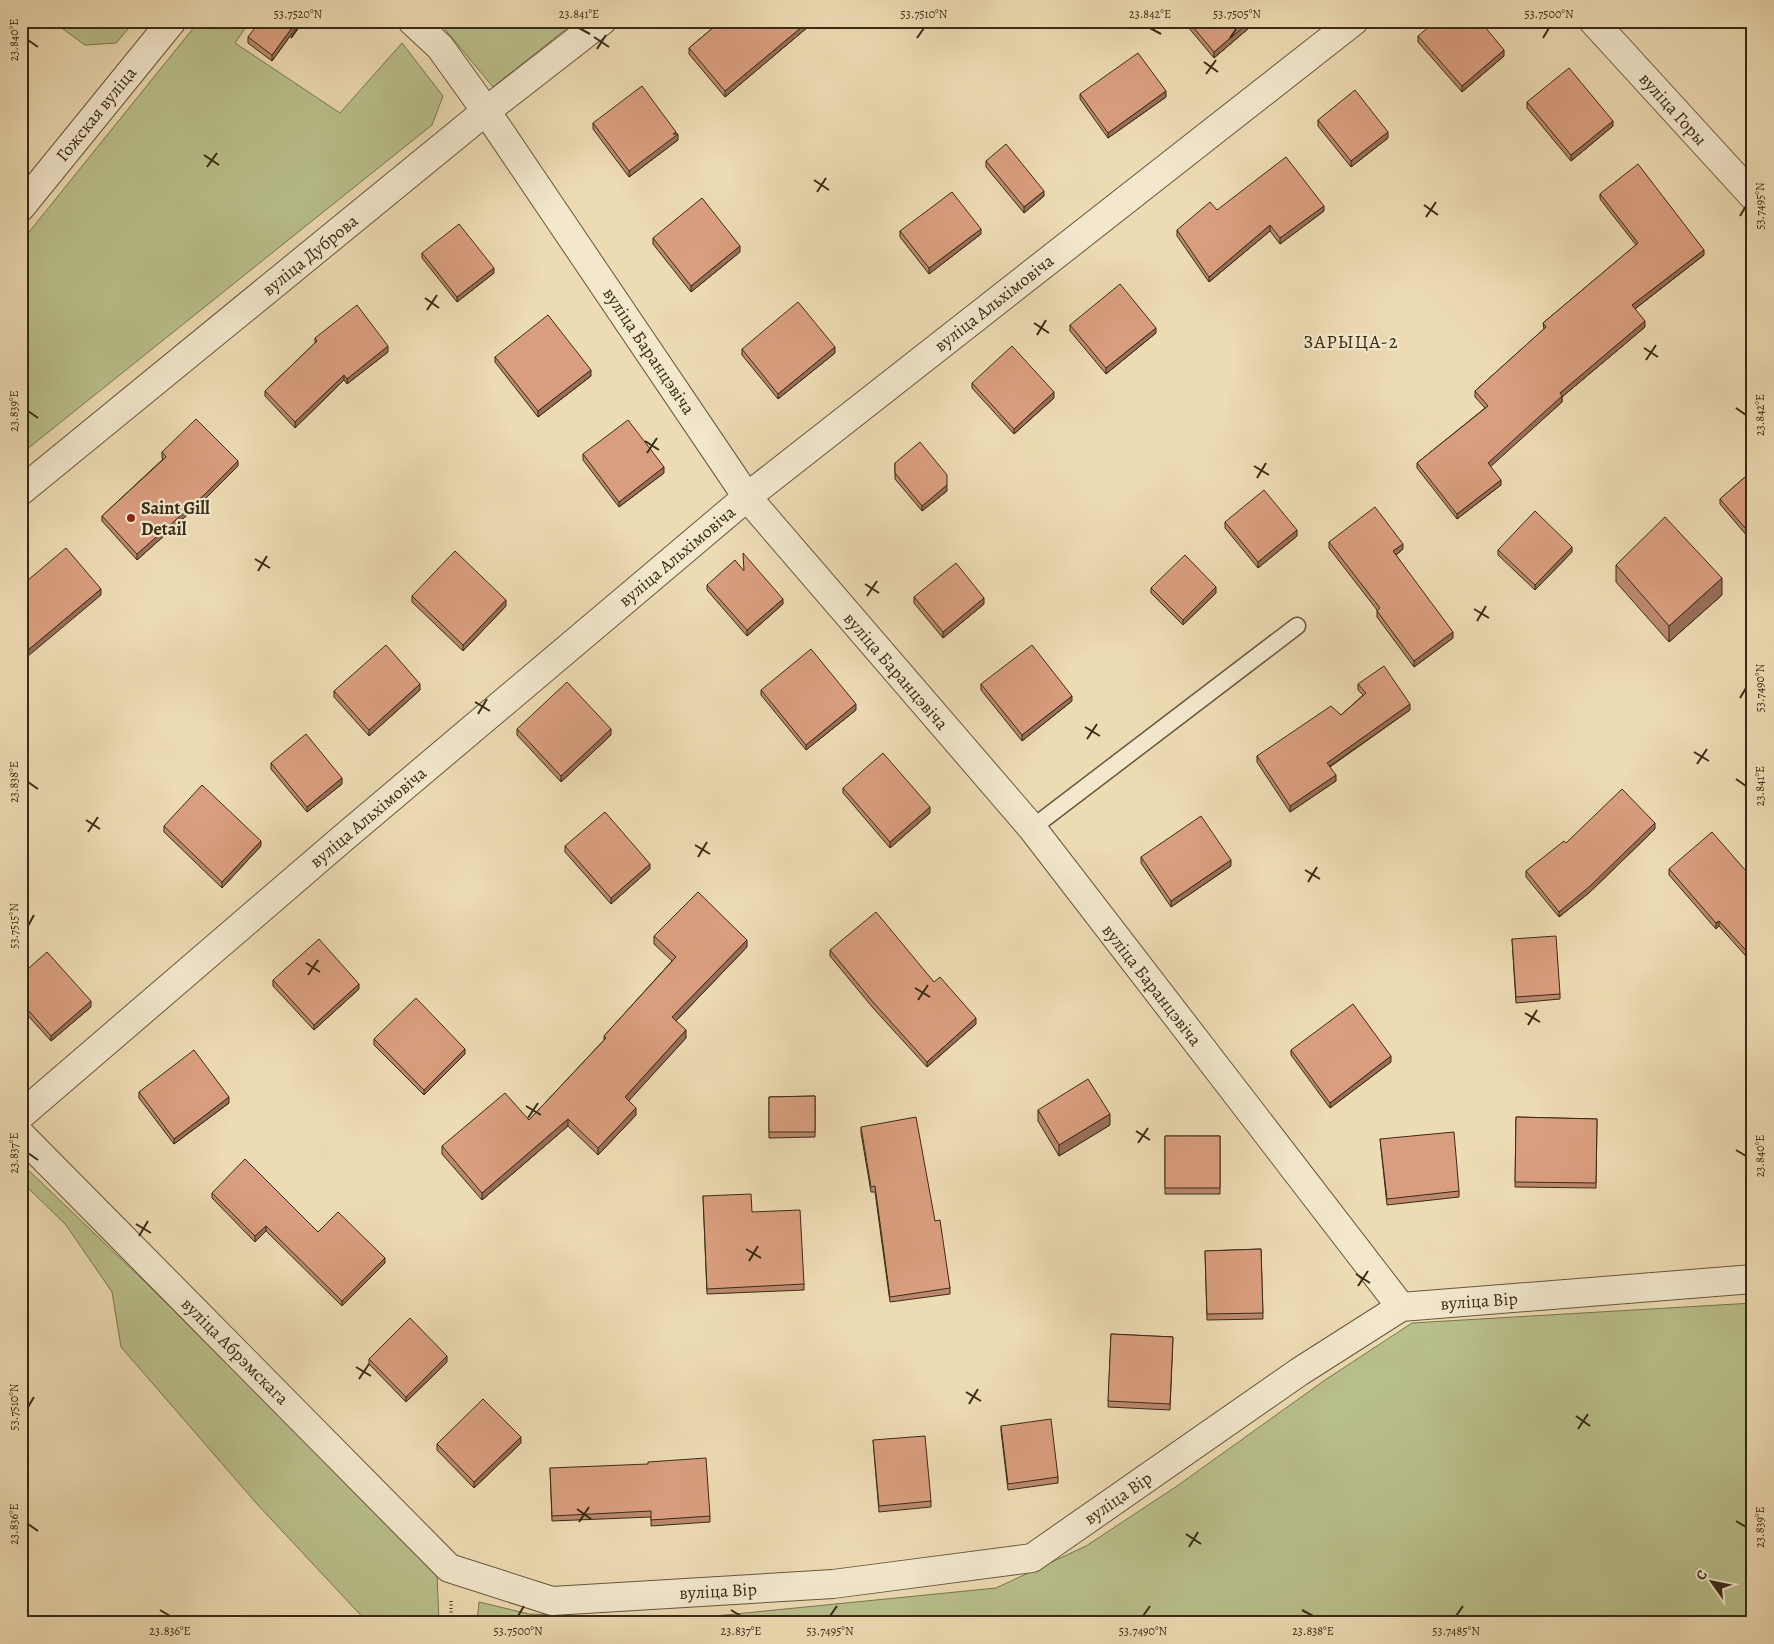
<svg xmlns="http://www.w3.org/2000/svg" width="1774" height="1644" font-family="Alegreya,serif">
	<rect width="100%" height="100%" fill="#eddbb3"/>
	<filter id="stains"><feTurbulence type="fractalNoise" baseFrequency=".004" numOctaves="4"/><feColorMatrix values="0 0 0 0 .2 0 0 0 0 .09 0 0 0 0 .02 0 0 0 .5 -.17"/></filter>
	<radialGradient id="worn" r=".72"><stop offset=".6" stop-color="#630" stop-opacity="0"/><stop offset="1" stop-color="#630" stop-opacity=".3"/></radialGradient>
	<!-- green -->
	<path fill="#b9c08c" stroke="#7a7650" d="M52,21H135L116,43L85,45Z
		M199,21H250L235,43L340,113L402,43L443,96L432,125L21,454V242Z
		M438,21H576L493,87Z
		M21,1163L143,1280L437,1574L439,1623H368L257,1504L121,1347L112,1292L66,1225L21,1181Z
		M1753,1303V1623H477L479,1602L529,1614L685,1619L996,1588L1086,1546L1177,1486L1325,1380L1412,1323Z"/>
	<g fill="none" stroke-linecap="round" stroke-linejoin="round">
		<!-- service casing -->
		<g stroke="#67573c" stroke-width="19">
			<path id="service" d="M1032,828L1297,626"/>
		</g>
		<!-- minor casing -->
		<g stroke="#67573c" stroke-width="30">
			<path id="minor" d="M412,21L440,47L486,111L747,497L1032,828L1401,1307
				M1593,21L1753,196
				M21,491L486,111L602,21
				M21,1115L342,839L747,497L1354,21
				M21,1135L449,1568L552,1601L833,1584L1032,1558L1299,1372L1401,1307L1753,1279"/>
		</g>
		<!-- tertiary casing -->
		<g stroke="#67573c" stroke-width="30">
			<path id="tertiary" d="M21,207L172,21"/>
		</g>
		<!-- path -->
		<path stroke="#3a2b15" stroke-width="3" stroke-dasharray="1 2.5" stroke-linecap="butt" d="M451,1601V1623"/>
		<!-- service -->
		<use href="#service" stroke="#f3e8ce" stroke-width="16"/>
		<!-- minor -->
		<use href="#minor" stroke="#f3e8ce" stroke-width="28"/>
		<!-- tertiary -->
		<use href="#tertiary" stroke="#f3e8ce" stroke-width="28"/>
	</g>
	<!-- wall -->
	<path fill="#bb886d" stroke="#3a2b15" d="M301,21L272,61L248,43V37Z
		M721,21H815L725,97L689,54V48Z
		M1183,21H1256V22L1214,58Z
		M1418,36L1504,56L1462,92L1418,42Z
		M1080,94L1166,97L1108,138L1080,99Z
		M1527,102L1613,126L1571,161L1527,108Z
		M1318,120L1388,138L1351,167L1318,126Z
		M593,123L678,140L629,177L593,129Z
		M986,161L1044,196L1024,213L986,167Z
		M1600,194L1704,255L1635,309L1645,327L1562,397V402L1490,466L1501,485L1457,519L1417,468V463L1485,408L1475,397V391L1544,329L1543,323L1636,245L1600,199Z
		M1324,211L1280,244L1270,231L1209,282L1177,236V230Z
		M900,231L981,234L929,274L900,237Z
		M653,238L740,252L691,292L653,244Z
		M422,253L494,273L457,302L422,258Z
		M1070,325L1156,333L1106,374L1070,331Z
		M315,338L388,352L347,384L344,380L295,428L265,396V391L315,343Z
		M742,349L835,353L778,399L742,355Z
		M495,357L591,376L538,417L495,362Z
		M972,383L1054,398L1014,434L972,388Z
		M162,452L238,466L204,500L137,560L102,521V516L163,459L162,458Z
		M583,454L664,473L619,507L583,460Z
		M895,463L947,491L922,511L895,479Z
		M1753,470V543L1720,504V499Z
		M1225,522L1297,536L1258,568L1225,528Z
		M1329,542L1403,549L1396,555L1453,638L1414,667L1377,617V610L1329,548Z
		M1498,550L1572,552L1535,590L1498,555Z
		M1616,565L1722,595L1669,642L1616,582Z
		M743,571L783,604L747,636L707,590V585Z
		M1151,588L1216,593L1183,625L1151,593Z
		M412,596L506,606L463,651L412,602Z
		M914,597L984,604L943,638L914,603Z
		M981,684L1072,701L1022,741L981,690Z
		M1358,684L1410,710L1330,767L1336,781L1290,812L1257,762V756L1341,715L1363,695L1358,690Z
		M420,690L369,736L334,697V691Z
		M761,690L856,710L806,750L761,695Z
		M517,729L611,735L561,782L517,735Z
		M271,763L342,784L307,812L271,769Z
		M843,788L930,813L890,848L843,793Z
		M164,826L261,846L222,888L164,832Z
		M1655,829L1590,892L1559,917L1526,877V871L1566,843Z
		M565,846L650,869L611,904L565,852Z
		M1141,857L1231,866L1171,907L1141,863Z
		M1669,869L1753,879V964L1719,926L1716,929L1669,875Z
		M654,936L747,947L676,1021L686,1038L628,1101L636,1115L598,1155L568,1126L482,1200L442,1154V1146L529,1120L604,1040V1036L672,961L654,944Z
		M1512,939L1560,994V999L1516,1003Z
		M830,950L934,982L976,1024L927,1067L873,1008L830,956Z
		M21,975L91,1007L51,1041L21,1008Z
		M273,980L359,989L314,1030L273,986Z
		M374,1039L465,1054L424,1095L374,1045Z
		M1291,1050L1391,1062L1330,1108L1291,1055Z
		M139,1092L229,1103L174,1144L139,1098Z
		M815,1096V1137L769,1138V1097Z
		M1038,1110L1110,1125L1059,1156L1038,1121Z
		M1516,1117L1597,1119L1596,1188L1515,1187Z
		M861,1127L935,1221L950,1288V1294L890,1302L875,1192H871L861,1133Z
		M1165,1136H1220V1194H1165Z
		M1380,1139L1459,1191V1197L1387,1205Z
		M212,1193L318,1232L385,1263L342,1306L266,1231L255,1242L212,1198Z
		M703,1196L752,1212L804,1284V1290L707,1294Z
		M1261,1249L1263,1319L1207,1320L1205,1251Z
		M1111,1334L1173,1337L1170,1410L1108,1407Z
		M369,1359L447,1362L406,1402L369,1364Z
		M1001,1426L1058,1477V1483L1008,1490L1001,1431Z
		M873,1440L931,1501V1507L879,1512Z
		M521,1443L474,1488L437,1450V1444Z
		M550,1468L710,1516V1522L651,1526V1517L552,1521Z"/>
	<!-- shaded-wall -->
	<path fill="#986f59" stroke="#3a2b15" d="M297,21H301L272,61V55Z
		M809,21H815L725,97V91Z
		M1250,21H1256V22L1214,58V52Z
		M1504,50V56L1462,92V86Z
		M1166,91V97L1108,138V133Z
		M1613,121V126L1571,161V155Z
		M676,132V136L678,134V140L629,177V171Z
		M1388,132V138L1351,167V161Z
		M1044,191V196L1024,213V207Z
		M1324,206V211L1280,244V238Z
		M1270,225V231L1209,282V277Z
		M981,229V234L929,274V268Z
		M740,246V252L691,292V286Z
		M1704,250V255L1632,311V305Z
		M494,268V273L457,302V297Z
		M1645,321V327L1562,397V402L1488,469V463L1560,393Z
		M1156,328V333L1106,374V368Z
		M388,346V352L347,384V379Z
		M835,347V353L778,399V394Z
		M591,370V376L538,417V411Z
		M344,375V380L295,428V422Z
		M1054,392V398L1014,434V429Z
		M238,461V466L204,500L137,560V554Z
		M664,467V473L619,507V502Z
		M1501,480V485L1457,519V514Z
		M947,485V491L922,511V506Z
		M1297,530V536L1258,568V562Z
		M1403,544V549L1393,557V551Z
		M1572,547V552L1535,590V585Z
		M1722,578V595L1669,642V626Z
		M1216,587V593L1183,625V620Z
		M101,589V595L21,662V656Z
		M984,598V604L943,638V632Z
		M783,599V604L747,636V630Z
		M506,600V606L463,651V645Z
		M1453,632V638L1414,667V661Z
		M420,684V690L369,736V730Z
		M1072,696V701L1022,741V735Z
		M856,704V710L806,750V745Z
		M1410,704V710L1327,768V763Z
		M611,729V735L561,782V776Z
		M1336,775V781L1290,812V806Z
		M342,778V784L307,812V807Z
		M930,807V813L890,848V842Z
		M1655,823V829L1590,892L1559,917V912Z
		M261,841V846L222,888V882Z
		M1231,860V866L1171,907V901Z
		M650,864V869L611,904V898Z
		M1719,921V926L1716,929V923Z
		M747,940V947L672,1025V1017Z
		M359,984V989L314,1030V1025Z
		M91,1001V1007L51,1041V1036Z
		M976,1018V1024L927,1067V1062Z
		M686,1030V1038L625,1105V1097Z
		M465,1049V1054L424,1095V1090Z
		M1391,1056V1062L1330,1108V1103Z
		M229,1097V1103L174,1144V1139Z
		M636,1108V1115L598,1155V1148Z
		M1110,1114V1125L1059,1156V1145Z
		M568,1119V1126L482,1200V1193Z
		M266,1226V1231L255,1242V1236Z
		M385,1258V1263L342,1306V1301Z
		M447,1356V1362L406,1402V1397Z
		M521,1437V1443L474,1488V1482Z"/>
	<!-- building -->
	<path fill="#d99e7f" stroke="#3a2b15" d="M260,21H297L272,55L248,37Z
		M721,21H809L725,91L689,48Z
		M1188,21H1250L1214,52Z
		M1436,21H1480L1504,50L1462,86L1418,36Z
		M1138,53L1166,91L1108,133L1080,94Z
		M1569,68L1613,121L1571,155L1527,102Z
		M642,86L676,132L673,134H678L629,171L593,123Z
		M1355,90L1388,132L1351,161L1318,120Z
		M1006,144L1044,191L1024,207L986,161Z
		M1286,157L1324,206L1280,238L1270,225L1209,277L1177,230L1210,202L1217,210Z
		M1638,164L1704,250L1632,305L1645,321L1560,393L1562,396L1488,463L1501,480L1457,514L1417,463L1488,406L1475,391L1546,327L1543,323L1638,243L1600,194Z
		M952,192L981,229L929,268L900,231Z
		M702,198L740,246L691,286L653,238Z
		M459,224L494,268L457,297L422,253Z
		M1120,284L1156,328L1106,368L1070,325Z
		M798,302L835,347L778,394L742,349Z
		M357,305L388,346L347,379L344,375L295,422L265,391L317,341L315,338Z
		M548,315L591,370L538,411L495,357Z
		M1012,346L1054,392L1014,429L972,383Z
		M196,419L238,461L204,495L137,554L102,516L166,457L162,452Z
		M628,420L664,467L619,502L583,454Z
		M920,442L947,475V485L922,506L895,473V463Z
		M1753,470V537L1720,499Z
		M1264,490L1297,530L1258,562L1225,522Z
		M1375,507L1403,544L1393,551L1453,632L1414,661L1377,611L1380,608L1329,542Z
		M1535,511L1572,547L1535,585L1498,550Z
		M1665,517L1722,578L1669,626L1616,565Z
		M66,548L101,589L21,656V586Z
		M455,551L506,600L463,645L412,596Z
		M743,553L783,599L747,630L707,585L735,560L744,571Z
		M1185,555L1216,587L1183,620L1151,588Z
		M956,563L984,598L943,632L914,597Z
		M386,645L420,684L369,730L334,691Z
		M1032,645L1072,696L1022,735L981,684Z
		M811,649L856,704L806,745L761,690Z
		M1384,666L1410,704L1327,763L1336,775L1290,806L1257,756L1331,706L1341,715L1366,693L1358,684Z
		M567,682L611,729L561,776L517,729Z
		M306,734L342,778L307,807L271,763Z
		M883,753L930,807L890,842L843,788Z
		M202,785L261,841L222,882L164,826Z
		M1622,789L1655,823L1590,886L1559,912L1526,871L1564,841L1566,843Z
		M605,812L650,864L611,898L565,846Z
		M1201,816L1231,860L1171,901L1141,857Z
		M1712,832L1753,879V958L1719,921L1716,923L1669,869Z
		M698,892L747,940L672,1017L686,1030L625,1097L636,1108L598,1148L568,1119L482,1193L442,1146L505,1093L529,1120L606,1038L604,1036L676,957L654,936Z
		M876,912L934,982L940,977L976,1018L927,1062L873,1002L830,950Z
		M1556,936L1560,994L1516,997L1512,939Z
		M319,939L359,984L314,1025L273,980Z
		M47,952L91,1001L51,1036L21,1002V975Z
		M416,998L465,1049L424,1090L374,1039Z
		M1353,1004L1391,1056L1330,1103L1291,1050Z
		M194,1050L229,1097L174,1139L139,1092Z
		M1088,1079L1110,1114L1059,1145L1038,1110Z
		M815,1096V1132H769V1097Z
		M916,1117L935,1221L940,1220L950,1288L890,1297L875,1186L871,1187L861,1127Z
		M1516,1117L1597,1119L1596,1183L1515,1182Z
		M1454,1132L1459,1191L1387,1199L1380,1139Z
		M1165,1136H1220V1188H1165Z
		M245,1159L318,1232L338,1212L385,1258L342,1301L266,1226L255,1236L212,1193Z
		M751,1194L752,1212L800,1210L804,1284L707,1289L703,1196Z
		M1261,1249L1263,1313L1207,1314L1205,1251Z
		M410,1318L447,1356L406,1397L369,1359Z
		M1111,1334L1173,1337L1170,1404L1108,1401Z
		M483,1399L521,1437L474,1482L437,1444Z
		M1051,1419L1058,1477L1008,1484L1001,1426Z
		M925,1436L931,1501L879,1506L873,1440Z
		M706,1458L710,1516L651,1520V1511L552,1516L550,1468L648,1464V1462Z"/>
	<!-- ticks -->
	<path fill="none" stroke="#3a2b15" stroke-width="2" d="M579,28L590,34M1150,28L1161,34M594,37L609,47M291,38L298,28M917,38L924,28M1230,38L1237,28M1543,38L1549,28M28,40L38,47M597,49L606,35M1204,62L1218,72M1206,74L1216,60M204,155L219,165M207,167L217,153M814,180L829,190M817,192L826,178M1424,205L1438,215M1740,216L1746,206M1426,217L1436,202M425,298L439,308M427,310L437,295M1034,323L1049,333M1037,335L1046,320M1644,348L1658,357M1646,360L1656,345M1736,408L1746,415M28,411L38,418M645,441L659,450M647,453L657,438M1254,466L1269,475M1257,478L1266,463M255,559L270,568M258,571L267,556M865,584L879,593M867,596L877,581M1474,609L1489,618M1477,621L1486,606M1740,698L1746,688M475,702L490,711M478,714L487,699M1085,727L1100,736M1087,739L1097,724M1694,752L1709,761M1697,764L1707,749M1736,779L1746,786M28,782L38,789M86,820L100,829M88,832L98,817M695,845L710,854M698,857L707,842M1305,870L1320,879M1308,882L1317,867M28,926L34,915M306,963L320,972M308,975L318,960M915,988L930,997M918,1000L928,985M1525,1013L1540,1022M1528,1025L1537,1010M526,1106L541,1115M528,1118L538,1103M1136,1131L1150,1140M1138,1143L1148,1128M1736,1150L1746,1156M28,1153L38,1160M136,1224L151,1233M139,1236L148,1221M746,1249L761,1258M749,1261L758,1246M1356,1274L1370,1283M1358,1286L1368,1271M356,1367L371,1376M359,1379L369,1364M966,1392L981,1401M969,1404L978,1389M28,1407L34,1397M1576,1416L1590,1426M1578,1429L1588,1414M577,1509L591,1519M1736,1521L1746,1527M579,1522L589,1507M28,1524L38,1531M1186,1534L1201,1544M1189,1547L1198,1532M160,1610L170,1616M731,1610L741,1616M1302,1610L1313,1616M518,1616L524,1606M830,1616L837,1606M1143,1616L1150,1606M1456,1616L1463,1606"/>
	<!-- markers -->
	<circle fill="#8f2418" stroke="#f3e8ce" stroke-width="2" cx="131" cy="518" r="5"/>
	<g text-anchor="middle" stroke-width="4.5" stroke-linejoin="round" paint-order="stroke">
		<!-- street labels -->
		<g font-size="18" fill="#3a2b15" stroke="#f3e8ce">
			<text transform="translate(1673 109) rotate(48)" y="6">вуліца Горы</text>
			<text transform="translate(96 114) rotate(-51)" y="6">Гожская вуліца</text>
			<text transform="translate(310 255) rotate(-39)" y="6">вуліца Дуброва</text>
			<text transform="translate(994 303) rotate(-38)" y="6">вуліца Альхімовіча</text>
			<text transform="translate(649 351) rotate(56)" y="6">вуліца Баранцэвіча</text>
			<text transform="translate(677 556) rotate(-40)" y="6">вуліца Альхімовіча</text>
			<text transform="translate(896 671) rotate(49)" y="6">вуліца Баранцэвіча</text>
			<text transform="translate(368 817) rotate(-40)" y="6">вуліца Альхімовіча</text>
			<text transform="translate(1152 985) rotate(52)" y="6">вуліца Баранцэвіча</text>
			<text transform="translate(1479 1301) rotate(-4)" y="6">вуліца Вір</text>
			<text transform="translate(235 1351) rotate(45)" y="6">вуліца Абрэмскага</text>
			<text transform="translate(1118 1498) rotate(-35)" y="6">вуліца Вір</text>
			<text transform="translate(718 1591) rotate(-3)" y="6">вуліца Вір</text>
		</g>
		<!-- poi labels -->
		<g font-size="18" font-weight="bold" fill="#3a2b15" stroke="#f3e8ce" text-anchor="start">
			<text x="141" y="514">Saint Gill<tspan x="141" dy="21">Detail</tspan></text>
		</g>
		<!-- neighbourhood labels -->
		<g font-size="19" letter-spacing="1" fill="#3a2b15" stroke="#f3e8ce">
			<text x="1351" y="348">ЗАРЫЦА-2</text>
		</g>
	</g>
	<!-- margin -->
	<rect width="1774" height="1644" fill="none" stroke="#eddbb3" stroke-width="55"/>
	<!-- north arrow -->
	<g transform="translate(1712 1582) rotate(303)" stroke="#f3e8ce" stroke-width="4" paint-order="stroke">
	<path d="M0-4L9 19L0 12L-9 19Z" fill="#3a2b15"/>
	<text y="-8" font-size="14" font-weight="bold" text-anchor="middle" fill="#3a2b15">С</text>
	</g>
	<rect x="28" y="28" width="1718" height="1588" fill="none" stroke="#3a2b15" stroke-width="2"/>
	<g font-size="12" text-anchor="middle" fill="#3a2b15">
		<text x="298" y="18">53.7520°N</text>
		<text x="579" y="18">23.841°E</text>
		<text x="924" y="18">53.7510°N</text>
		<text x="1150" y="18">23.842°E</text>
		<text x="1237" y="18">53.7505°N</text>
		<text x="1549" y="18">53.7500°N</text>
		<text transform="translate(14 40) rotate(-90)" y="4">23.840°E</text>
		<text transform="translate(1760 206) rotate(-90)" y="4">53.7495°N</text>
		<text transform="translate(14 411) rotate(-90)" y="4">23.839°E</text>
		<text transform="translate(1760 415) rotate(-90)" y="4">23.842°E</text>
		<text transform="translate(1760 688) rotate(-90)" y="4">53.7490°N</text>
		<text transform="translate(14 782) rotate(-90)" y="4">23.838°E</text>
		<text transform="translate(1760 786) rotate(-90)" y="4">23.841°E</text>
		<text transform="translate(14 926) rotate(-90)" y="4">53.7515°N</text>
		<text transform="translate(14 1153) rotate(-90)" y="4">23.837°E</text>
		<text transform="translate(1760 1156) rotate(-90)" y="4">23.840°E</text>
		<text transform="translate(14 1407) rotate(-90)" y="4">53.7510°N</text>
		<text transform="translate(14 1524) rotate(-90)" y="4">23.836°E</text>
		<text transform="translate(1760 1527) rotate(-90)" y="4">23.839°E</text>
		<text x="170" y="1635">23.836°E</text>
		<text x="518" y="1635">53.7500°N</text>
		<text x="741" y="1635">23.837°E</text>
		<text x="830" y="1635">53.7495°N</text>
		<text x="1143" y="1635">53.7490°N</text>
		<text x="1313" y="1635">23.838°E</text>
		<text x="1456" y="1635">53.7485°N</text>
	</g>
	<rect width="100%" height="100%" filter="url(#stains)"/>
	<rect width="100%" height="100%" fill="url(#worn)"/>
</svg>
